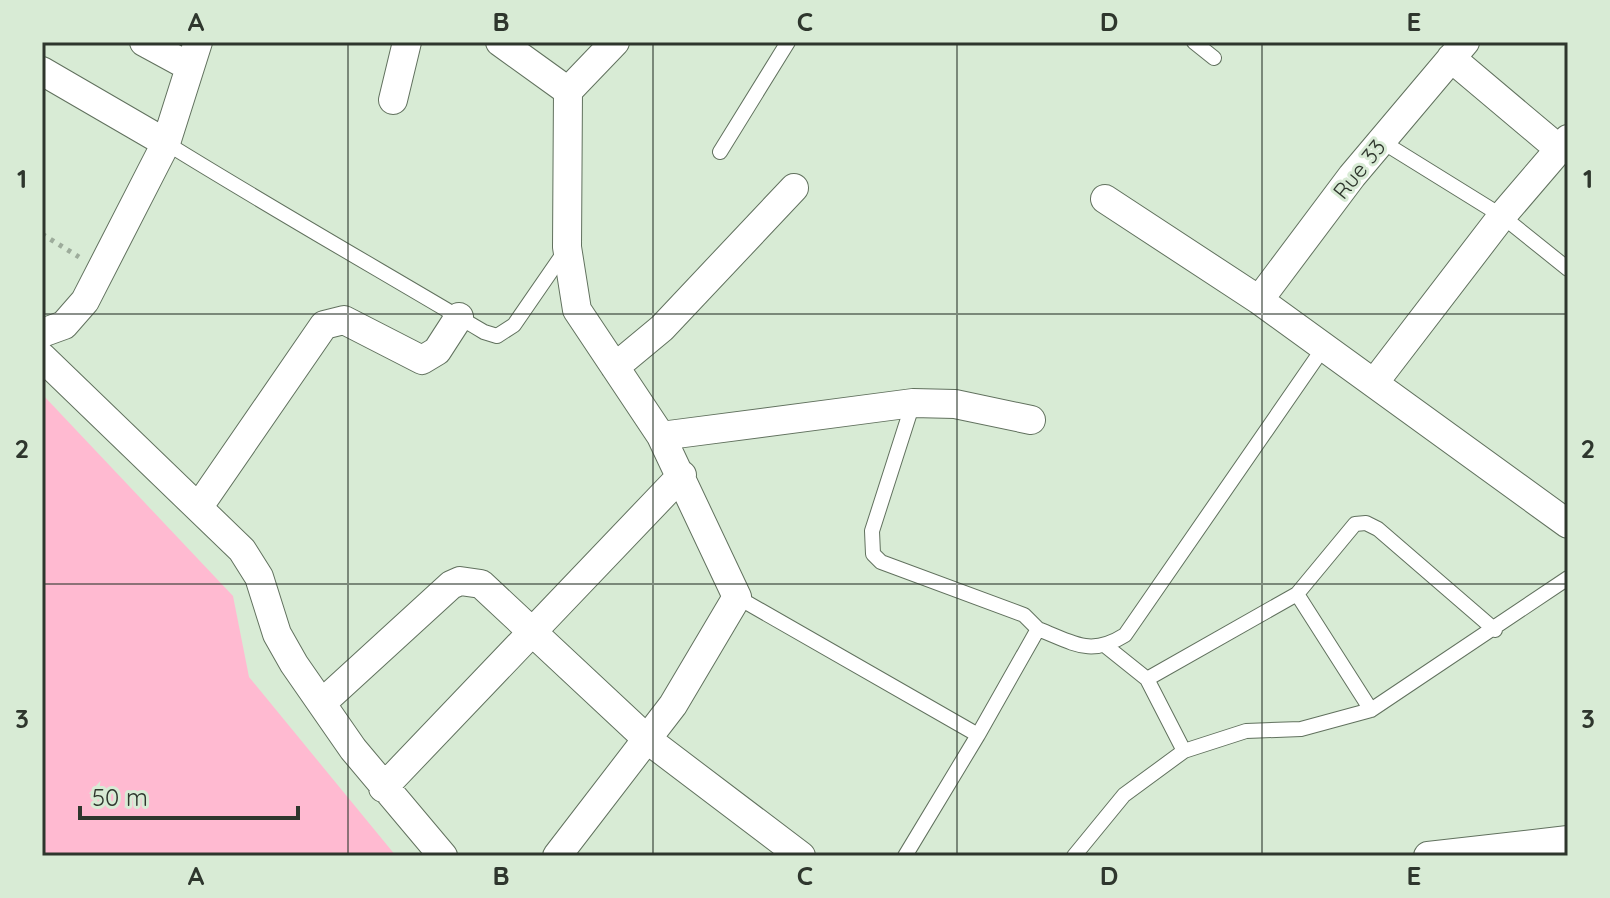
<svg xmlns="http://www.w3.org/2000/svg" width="1610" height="898" font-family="Quicksand,sans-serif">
	<rect width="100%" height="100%" fill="#d8ebd5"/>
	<!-- green -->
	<path fill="#ffbad1" d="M42,394L233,596L249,677L396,856H42Z"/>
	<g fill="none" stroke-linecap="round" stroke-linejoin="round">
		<!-- lane casing -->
		<g stroke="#61715e" stroke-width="16">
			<path id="lane" d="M1194,42L1214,58
				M1381,141L1502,216L1568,269
				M166,143C271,208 378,269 484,332L497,336L514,325L565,251
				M720,152L788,42
				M913,403L872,531L873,554L881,562L1024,615L1038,629L978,735
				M1297,594L1371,710
				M737,597L978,735L905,856
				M1038,629C1074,643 1090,657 1125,635L1324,347
				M1107,647L1147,679L1184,751
				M1147,679L1297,594L1355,524L1366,523L1378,529L1495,630
				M1074,856L1124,795L1184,751L1246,731L1301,729L1371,710L1568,578"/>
		</g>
		<!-- street casing -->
		<g stroke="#61715e" stroke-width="30">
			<path id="street" d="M144,42L190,67
				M500,42L568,91L567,247L577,310L661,436L737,597L673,705L557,856
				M1451,58L1559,149
				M42,71L166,143
				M568,91L615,42
				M393,100L407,42
				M1105,199L1259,300L1568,524
				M1259,300L1352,176L1465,42
				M42,333L64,325L85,301L166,143L198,42
				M42,357L242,550L259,577L277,634L294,664L353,749L443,856
				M615,367L662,328L794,188
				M1374,383L1502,216L1568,139
				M661,436L913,403L955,404L1031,420
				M200,505L324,325L344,320L422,360L437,351L459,317
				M322,703L451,585L460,581L481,584L648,740L801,856
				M383,788L682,475
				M1428,856L1568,840"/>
		</g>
		<!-- path -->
		<path stroke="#9dac9b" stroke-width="5" stroke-dasharray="4 6" stroke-linecap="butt" d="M42,234L79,257"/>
		<!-- lane -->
		<use href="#lane" stroke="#fff" stroke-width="14"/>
		<!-- street -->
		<use href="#street" stroke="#fff" stroke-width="28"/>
	</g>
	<!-- grid -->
	<path fill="none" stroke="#2e362d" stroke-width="2" stroke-opacity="0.55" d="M348,42V856M653,42V856M957,42V856M1262,42V856M42,314H1568M42,584H1568"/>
	<g text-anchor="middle" stroke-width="6" stroke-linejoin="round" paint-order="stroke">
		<!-- street labels -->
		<g font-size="22" fill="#2e362d" stroke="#d8ebd5">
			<text transform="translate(1359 169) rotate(-51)" y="8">Rue 33</text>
		</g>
	</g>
	<!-- border -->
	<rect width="1610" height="898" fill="none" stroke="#d8ebd5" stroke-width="88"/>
	<!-- scale -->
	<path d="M80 806v12h218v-12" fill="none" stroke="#2e362d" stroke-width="4"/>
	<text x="92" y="806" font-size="24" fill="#2e362d" stroke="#d8ebd5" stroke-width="6" paint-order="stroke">50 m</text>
	<rect x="44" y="44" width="1522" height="810" fill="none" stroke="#2e362d" stroke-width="3"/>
	<g font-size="26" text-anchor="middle" font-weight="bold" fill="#2e362d">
		<text x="196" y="31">A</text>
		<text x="501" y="31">B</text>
		<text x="805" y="31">C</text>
		<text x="1109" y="31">D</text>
		<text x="1414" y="31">E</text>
		<text x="22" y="188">1</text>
		<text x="1588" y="188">1</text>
		<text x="22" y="458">2</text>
		<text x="1588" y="458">2</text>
		<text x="22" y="728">3</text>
		<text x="1588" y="728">3</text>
		<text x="196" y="885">A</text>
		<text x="501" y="885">B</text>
		<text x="805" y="885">C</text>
		<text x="1109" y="885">D</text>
		<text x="1414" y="885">E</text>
	</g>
</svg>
